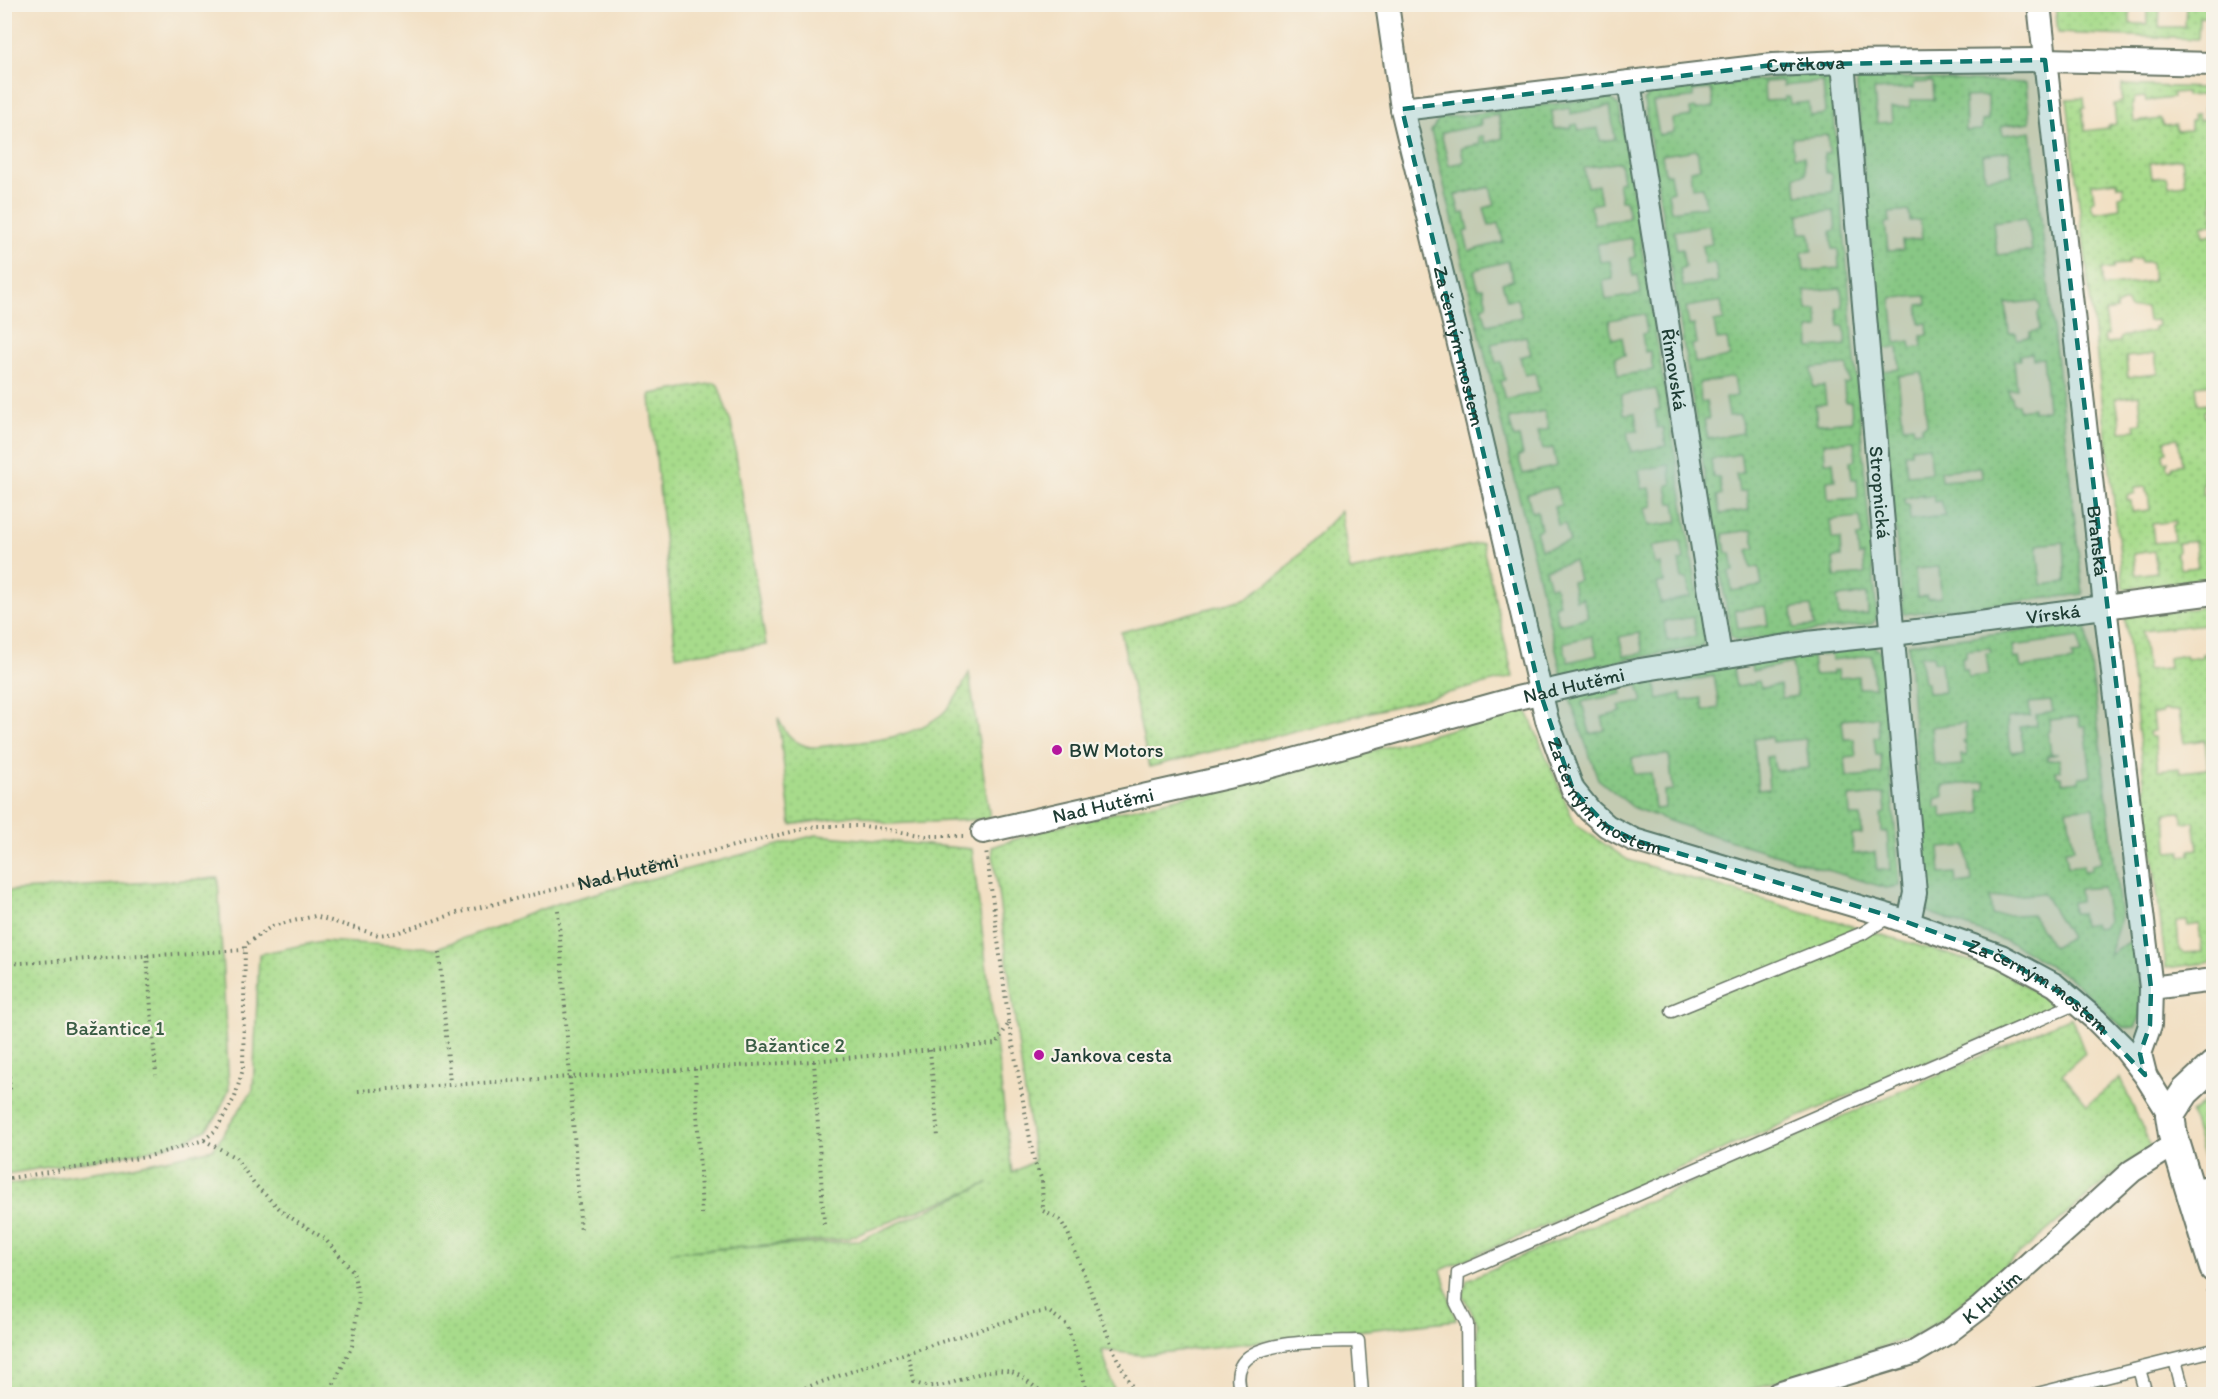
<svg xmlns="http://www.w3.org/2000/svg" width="2218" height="1399" font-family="Itim,sans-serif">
	<defs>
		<pattern id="grass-dots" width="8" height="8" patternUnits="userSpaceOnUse" patternTransform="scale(1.5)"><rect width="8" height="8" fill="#a7db8b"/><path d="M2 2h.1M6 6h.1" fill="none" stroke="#8fbd79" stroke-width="1.8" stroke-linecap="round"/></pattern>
	</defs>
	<rect width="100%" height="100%" fill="#f7f3e8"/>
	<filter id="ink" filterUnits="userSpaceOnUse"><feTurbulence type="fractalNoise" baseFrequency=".0167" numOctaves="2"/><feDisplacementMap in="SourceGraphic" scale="12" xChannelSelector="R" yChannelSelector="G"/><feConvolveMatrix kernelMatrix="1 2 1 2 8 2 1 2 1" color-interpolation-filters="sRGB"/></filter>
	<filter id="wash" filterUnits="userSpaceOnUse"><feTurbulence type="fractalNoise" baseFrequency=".008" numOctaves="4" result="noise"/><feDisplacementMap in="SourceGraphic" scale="24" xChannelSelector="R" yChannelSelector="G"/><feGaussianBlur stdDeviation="1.35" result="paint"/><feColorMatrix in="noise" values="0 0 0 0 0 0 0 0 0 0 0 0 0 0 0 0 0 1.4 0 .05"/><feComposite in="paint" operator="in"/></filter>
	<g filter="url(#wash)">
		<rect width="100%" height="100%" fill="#f2e0c4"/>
		<!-- grass -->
		<path fill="url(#grass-dots)" stroke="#638c60" stroke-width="1.5" fill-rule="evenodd" d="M2205,5L2213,6V40H2212V18L2199,17L2198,39L2058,33L2055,5H2130V24H2147V5H2160L2159,27H2185L2186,5Z
			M1822,73L1831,78L1877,618L1872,624L1737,641L1731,636L1644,101L1651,92ZM1782,81L1783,86L1823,82L1825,114L1810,116L1809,102L1790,104L1789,97H1784V100L1765,101L1764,82ZM1711,89L1714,107L1696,110L1695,108L1690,109L1691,116L1672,119L1674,132L1659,135L1653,102L1691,98L1693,97V91ZM1828,135L1829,154H1824L1826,173H1831L1832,192L1797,195L1795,176L1806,174L1804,156L1794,157L1792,138ZM1697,150L1700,168L1690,170L1692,188L1703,187L1706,206L1671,211L1668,193L1673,191L1670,174H1665L1662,155ZM1834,211L1836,230L1831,231L1832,249H1838L1839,268L1804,271L1802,252L1812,251L1810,233H1800L1799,214ZM1709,225L1712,244L1702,246L1705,264L1715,263L1718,282L1683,287L1680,269L1685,267L1682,249L1677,250L1674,231ZM1841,288L1843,307L1837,308L1839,326H1844L1846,345L1810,348L1809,329L1819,328L1817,309L1807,310L1805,291ZM1721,301L1724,320L1714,322L1717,340L1727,339L1730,357L1695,363L1692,345L1697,343L1694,325L1689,326L1686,307ZM1847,365L1849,383L1844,384L1845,402H1851L1852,421L1817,424L1815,405L1826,404L1824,386L1813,387L1812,368ZM1734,377L1737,396L1726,398L1729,416L1740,415L1743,433L1708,439L1704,420L1709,419L1706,401L1701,402L1699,383ZM1854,441L1855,460L1850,461L1852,479H1857L1858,498L1828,500L1827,481L1835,480L1833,462H1825L1824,443ZM1740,454L1743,473L1736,474L1739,492L1746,491L1749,510L1720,514L1717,496L1722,495L1719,477H1713L1711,459ZM1860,517L1862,536L1857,537L1859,556L1863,555L1865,574L1835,577L1833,558L1841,557L1840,539H1832L1830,520ZM1752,530L1755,548L1748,550L1751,568L1759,567L1762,586L1732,591L1729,572L1734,571L1731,553H1726L1723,534ZM1867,594L1868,614L1839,616L1837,597ZM1765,606L1768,625L1738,629L1735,610ZM1811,606L1814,626L1794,628L1792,608Z
			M1856,76L2026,83L2030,122L2001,126L2003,135L2031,131L2083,594L1903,614ZM1933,82L1934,100H1910V107L1891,108L1892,122L1877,123L1874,90L1914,88V83ZM1988,96V120L1982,121V130L1966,131L1965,97ZM2009,151L2012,175L1985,178L1983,155ZM1909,211L1910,221L1920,220L1922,239L1902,241L1903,250L1888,251L1885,223L1890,222L1889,213ZM2025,218L2030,234L2032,251L1997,255L1993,222ZM1926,296L1927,304L1918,305L1920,323H1927L1928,335L1921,336L1922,347L1911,348L1910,341L1896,343L1891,298ZM2037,301L2041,308L2038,314L2040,330L2030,332V337L2017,339L2016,333H2009L2006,304ZM1898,347L1900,369L1884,371L1882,349ZM2032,353L2033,359L2043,358L2048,410L2033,412V408L2019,410L2018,404H2013L2012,397H2010L2008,390L2017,389L2014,361L2020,360L2019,355ZM1922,373L1927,424L1922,426V430L1914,431L1913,426L1903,427L1898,376ZM1929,446L1931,473L1907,475L1905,453H1911V448ZM1981,467L1982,478L1941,481L1940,471ZM1923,494V497L1933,496L1934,502L1941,501L1946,516L1910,520L1909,505H1905L1904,499ZM2064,542L2066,582L2041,585L2037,545ZM1939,567L1941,597L1928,599L1927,596L1917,597L1915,569Z
			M2122,85L2202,88L2203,95L2186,96V92L2172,93L2173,98L2146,101L2145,97L2134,98V102L2132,103L2134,122L2161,119L2162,126L2176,125L2177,131L2190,130V121L2194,120L2193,115L2198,114L2199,120L2205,119L2204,107L2214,105L2213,127L2207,128L2209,144H2213V224L2202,226L2204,236L2213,234V384L2196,386L2198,404L2210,403V409L2204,411L2205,417L2213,418V473L2203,474L2204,483L2202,484L2203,495H2213V578L2124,589L2067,99L2084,98L2085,108H2082L2085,131L2108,128V126L2116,124L2114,104L2122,102ZM2182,159L2185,184L2169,186L2167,177L2152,178L2150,163ZM2117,181L2118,186H2123L2124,195L2119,196L2120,208L2095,212L2092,208L2091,202L2094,200L2092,184ZM2140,258L2141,262H2151L2153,281L2103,287L2101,270L2113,269V265L2128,264V260ZM2126,302L2130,309L2146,307L2148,321L2157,320L2158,326L2154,327L2155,331L2120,337V342L2105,343L2104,335H2108L2105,312L2116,310V306ZM2155,354L2158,374L2128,377L2126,357ZM2139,395L2142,423L2135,424L2136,430L2121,431L2116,398ZM2178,438L2182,464L2173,466L2171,470L2168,469L2166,466L2168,461L2164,462L2163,453L2167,452L2165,440ZM2146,487V492H2148L2150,510L2132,512L2131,501L2127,500V496L2135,493V488ZM2175,521V524L2172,525L2174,541L2154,543L2152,524ZM2195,541L2198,567L2180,569L2178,558L2175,554L2178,551L2177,543ZM2154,551L2157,572L2136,575L2133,554Z
			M1608,97L1619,106L1705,640L1701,647L1624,660L1562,675L1431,131L1440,118ZM1610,106L1615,139L1600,141L1598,128L1579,131L1577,124L1572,125V127L1554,129L1552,111L1569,108L1571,114ZM1498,115L1503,138L1485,143L1483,136L1478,137L1480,144L1461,148L1464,162L1449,165L1441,133L1481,125L1480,119ZM1620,162L1623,181L1618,182L1621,200H1626L1629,218L1594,224L1590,205L1601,203L1598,185L1587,187L1584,168ZM1490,187L1495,205L1484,208L1489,226L1499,223L1503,242L1469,251L1464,232L1469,231L1465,213L1460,214L1455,195ZM1632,238L1635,257L1630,258L1633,276L1638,275L1641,294L1606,300L1603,281L1613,279L1610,261L1600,262L1597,244ZM1508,261L1513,280L1502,283L1507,300L1517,299L1522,317L1487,325L1482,307L1487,305L1483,288H1478L1474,270ZM1644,314L1647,333L1642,334L1645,352L1650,351L1653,370L1618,376L1615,357L1625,355L1622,337L1612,339L1609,320ZM1526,336L1531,354L1520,357L1525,375L1535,373L1539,392L1505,400L1500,381L1505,380L1501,362L1496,363L1491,344ZM1656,389L1660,409L1655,410L1657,428L1663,427L1666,446L1631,452L1627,432L1638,431L1635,413L1624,414L1621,395ZM1544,411L1549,429L1538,432L1543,450L1553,448L1557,466L1523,474L1518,456L1523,455L1519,437L1514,438L1509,419ZM1669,465L1672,484L1667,486L1670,503H1675L1678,522L1649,526L1645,508L1653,506L1650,488L1642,489L1639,470ZM1556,487L1561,505L1554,507L1558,525L1565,524L1570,542L1541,549L1536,531L1541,529L1537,511L1532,512L1527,494ZM1681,541L1684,560L1679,561L1682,579H1687L1690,597L1661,603L1657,583L1664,582L1661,564L1655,565L1651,546ZM1574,561L1579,580L1572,582L1576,600L1583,598L1588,617L1559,624L1554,606L1559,604L1555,586L1550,587L1545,569ZM1693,617L1696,636L1667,641L1664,622ZM1639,633L1643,653L1624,656L1619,637ZM1592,636L1597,655L1568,662L1563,643Z
			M715,383L718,385L731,423L766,645L676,656L650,397L651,394Z
			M1341,511L1350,571L1482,543L1513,677L1149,767L1121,632L1247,598L1283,572Z
			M2213,606V962L2166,968L2125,617ZM2205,624L2208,653L2202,654V657L2186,659L2185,655L2168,658L2169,668L2147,670L2142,631ZM2163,710L2179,711L2184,743L2205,740L2208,769L2180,772L2179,768L2158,770L2154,737H2150L2149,732L2154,731L2152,714L2161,713ZM2181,812L2183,822L2194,821L2198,849L2190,850V855L2181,856V851L2168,852L2166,813ZM2187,921L2188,926L2199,924L2202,952L2183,953L2179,950L2177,922Z
			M2086,623L2121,917L2109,955L2132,940C2136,963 2150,1007 2135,1027L2123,1028L2073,980L2014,944L1928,912L1908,644ZM2079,637L2081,654L2072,655L2073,661L2021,668L2019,658L2014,659L2013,646ZM1990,648L1991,652L1986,653L1989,675L1968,677L1967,669H1963L1962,657H1966V650ZM1933,655L1934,662H1941L1944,692L1928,693L1927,683L1924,682L1920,656ZM2051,701L2053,712L2036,715L2037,725L2020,727L2024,750L2011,752L2007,718L2030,716L2029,703ZM2078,717L2080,726H2085L2091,776L2079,777V781L2062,783L2061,776H2057L2056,771L2061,770L2059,759L2047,760V756L2058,754H2051L2048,732L2050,731L2049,720ZM1965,723L1966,740L1963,741L1964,744H1966L1967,756L1961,755L1962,765L1941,767L1940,764L1934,765L1931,727ZM1985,782V790H1979L1981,813L1942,817L1941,807L1935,808V799L1944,796L1943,786ZM2094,807L2101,863L2091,865V870L2083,871V865L2068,867L2065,850L2074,849L2067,810ZM1966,846L1969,872H1971L1972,882L1956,884L1955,873L1941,874L1939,848ZM2103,887L2108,921L2104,927L2096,928L2094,923L2083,925L2081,913H2073L2072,902L2080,901L2079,889ZM2043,893L2070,937L2053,947L2032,914L1992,916L1990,898Z
			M1874,646L1880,652L1900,886L1886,888L1686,827L1634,808L1598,779L1569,696C1670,673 1771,656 1874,646ZM1831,654L1832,660L1872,655L1874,688H1859L1858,676L1839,678L1838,670L1833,671V674L1814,675L1812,656ZM1792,663L1797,696L1782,698L1780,685L1761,688L1759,681L1754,682V684L1736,687L1733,668L1751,665L1752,671ZM1714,676L1719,708L1704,711L1701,698L1682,701L1681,694L1658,699L1655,681L1673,678L1674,684ZM1638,684L1643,702L1619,706L1621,712L1602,717L1605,730L1590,734L1582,702L1622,694L1621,688ZM1878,717L1879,737H1874L1876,755H1881L1882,774L1847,777L1845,758L1856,757L1854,739H1844L1842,720ZM1771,737L1772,742L1806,739L1809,768L1775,771L1773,756L1766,757L1769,789L1758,790L1754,739ZM1669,755L1673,790L1664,791L1665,808L1655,809L1651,773L1634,774L1632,758ZM1884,794L1886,813L1881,814L1882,832H1887L1890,870H1877L1875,852L1853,854L1852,835L1862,834L1861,816H1850L1849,797Z
			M969,673L990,819L888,824L858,815L791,825L778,718C784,731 791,741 806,746C813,749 825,746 833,745C871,741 910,739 941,715C954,704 962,687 969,673Z
			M1526,709L1575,824L1628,860L1998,969L2058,1006L1441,1270L1456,1320L1141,1355L1102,1350L1115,1394H5L4,1185L129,1167L213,1149L253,1090L259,954L322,941L437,948L556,904L816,835L972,849L1012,1173L1034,1161L992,847L1050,828L1315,766ZM989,1183L858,1241L670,1252L846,1239Z
			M218,878L229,1089L217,1116L206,1129L189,1139L148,1151L5,1174V891Z
			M2071,1017L2085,1053L2062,1074L2087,1105L2120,1078L2151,1147L2126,1164L1939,1322L1913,1337L1737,1394H1478L1477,1322L1463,1296L1467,1280Z
			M2213,1094V1177H2209L2191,1113Z"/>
	</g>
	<g filter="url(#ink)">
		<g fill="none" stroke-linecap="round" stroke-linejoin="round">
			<!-- service casing -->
			<g stroke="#697666" stroke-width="15">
				<path id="service" d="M1672,1011L1863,933L1890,916
					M2175,1360L2184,1394
					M2139,1369L2146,1394
					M1241,1394C1239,1386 1236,1375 1241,1366C1254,1338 1330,1342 1358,1341L1362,1394
					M1468,1394L1467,1324L1456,1302L1458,1273L2077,1003
					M2037,1394L2214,1350"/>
			</g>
			<!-- minor casing -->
			<g stroke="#697666" stroke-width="26">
				<g id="minor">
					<path id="s2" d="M1387,4L1402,109L1466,373L1547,720L1573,790L1590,811L1607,826L1634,840L1890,916L2001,956L2055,985L2096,1020L2124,1048L2145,1075L2170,1115"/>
					<path id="s3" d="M2039,4L2105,606L2151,988L2150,1025L2140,1054L2145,1074"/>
					<path id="s4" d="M1843,62L1915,893L1909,922"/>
					<path id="s5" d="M1629,82L1720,656"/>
					<path id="s6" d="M1402,109L1773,65L1843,62L2045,60L2214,64"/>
					<path id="s7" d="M983,832L1254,771L1517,698L1640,670L1807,643L1893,634L2214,593"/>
					<path d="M2151,988L2214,980"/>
					<path d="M2191,1191L2214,1186"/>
					<path id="s8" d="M1778,1394L1913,1353L1947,1333L1981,1307L2132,1171L2164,1151L2177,1147"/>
				</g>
			</g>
			<!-- tertiary casing -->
			<g stroke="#697666" stroke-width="32">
				<path id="tertiary" d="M2214,1065L2185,1092L2170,1115L2173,1135L2214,1268"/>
			</g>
			<!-- path -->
			<g stroke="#697666" stroke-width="4" stroke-dasharray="1.5 4.5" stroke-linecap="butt">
				<path d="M558,910L581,1233"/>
				<path d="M439,952L450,1083"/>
				<path d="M147,955L156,1075"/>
				<path d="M4,964L244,950"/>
				<path d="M4,1010L10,1090"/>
				<path d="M1009,1023L1034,1161L1042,1180L1043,1211L1060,1220L1068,1233L1116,1356L1131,1385L1133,1394"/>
				<path d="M930,1050L938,1137"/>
				<path d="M814,1061L824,1226"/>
				<path d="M695,1069L702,1214"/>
				<path d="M358,1091L814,1061L996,1044L1009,1023L986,850"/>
				<path d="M204,1140L236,1158L254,1184L285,1214L325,1239L353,1271L359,1299L352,1346L329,1394"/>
				<path id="s1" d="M4,1179L146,1157L204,1140L216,1130L235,1097L243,1069L245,945L272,926L315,916L378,935L396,933L457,913L816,826H864L926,836H964"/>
				<path d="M2207,1290L2214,1312"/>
				<path d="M908,1352L914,1382C945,1399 981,1360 1014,1373C1024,1377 1035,1388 1045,1394"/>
				<path d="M788,1394L875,1363L1029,1314L1048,1311L1067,1325L1088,1394"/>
			</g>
			<!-- service -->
			<use href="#service" stroke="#fff" stroke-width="12"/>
			<!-- minor -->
			<use href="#minor" stroke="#fff" stroke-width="22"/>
			<!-- tertiary -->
			<use href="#tertiary" stroke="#fff" stroke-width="28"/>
		</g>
	</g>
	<!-- marked area -->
	<path fill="#0f766e" fill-opacity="0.2" stroke="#0f766e" stroke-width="4.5" stroke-dasharray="12 8" stroke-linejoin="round" d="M2045,60L2151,988L2150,1025L2140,1054L2145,1075L2077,1003L2001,956L1890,916L1634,840L1607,826L1573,790L1540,692L1402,109L1773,65Z"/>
	<!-- markers -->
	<g fill="#b5179e" stroke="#f7f3e8" stroke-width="2">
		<circle cx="1057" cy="750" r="6"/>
		<circle cx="1039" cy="1055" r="6"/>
	</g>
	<g text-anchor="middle" stroke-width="4.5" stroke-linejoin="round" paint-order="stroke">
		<!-- street labels -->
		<g font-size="20" fill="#1f3d34" stroke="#f7f3e8">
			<text dy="7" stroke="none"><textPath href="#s6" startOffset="406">Cvrčkova</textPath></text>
			<text dy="7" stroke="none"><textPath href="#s2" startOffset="350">Za černým mostem</textPath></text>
			<text dy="7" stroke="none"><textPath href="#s5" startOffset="291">Římovská</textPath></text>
			<text dy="7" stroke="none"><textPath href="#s4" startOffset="432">Stropnická</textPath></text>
			<text dy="7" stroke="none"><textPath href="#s3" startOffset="540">Branská</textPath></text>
			<text dy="7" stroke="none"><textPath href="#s7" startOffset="1094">Vírská</textPath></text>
			<text dy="7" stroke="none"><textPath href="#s7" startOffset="609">Nad Hutěmi</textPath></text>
			<text dy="7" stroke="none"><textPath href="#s2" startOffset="836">Za černým mostem</textPath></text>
			<text dy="7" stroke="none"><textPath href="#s7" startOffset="123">Nad Hutěmi</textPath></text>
			<text dy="7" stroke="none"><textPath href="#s1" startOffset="812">Nad Hutěmi</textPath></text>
			<text dy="7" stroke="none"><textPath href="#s2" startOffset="1322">Za černým mostem</textPath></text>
			<text dy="7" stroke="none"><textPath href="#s8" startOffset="238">K Hutím</textPath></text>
		</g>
		<!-- poi labels -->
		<g font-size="20" fill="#1f3d34" stroke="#f7f3e8" text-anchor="start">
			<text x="1069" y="757">BW Motors</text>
			<text x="1051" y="1062">Jankova cesta</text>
		</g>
		<!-- park labels -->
		<g font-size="20" fill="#3a5d45" stroke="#f7f3e8">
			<text x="115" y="1035">Bažantice 1</text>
			<text x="795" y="1052">Bažantice 2</text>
		</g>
	</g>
	<!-- margin -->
	<rect width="2218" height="1399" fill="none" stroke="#f7f3e8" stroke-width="24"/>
</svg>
